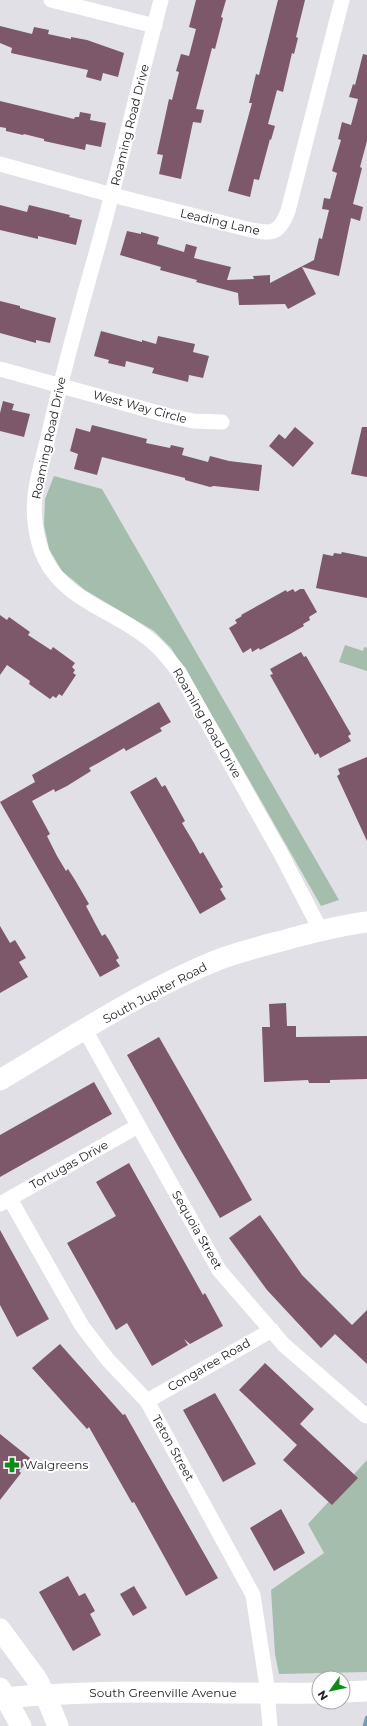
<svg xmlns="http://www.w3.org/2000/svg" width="367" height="1726" font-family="Montserrat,sans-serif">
	<rect width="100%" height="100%" fill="#e1e0e6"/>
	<!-- green -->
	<path fill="#a5bdad" d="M54,476L102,489L339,900L321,906L220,729L171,648L154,631L85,590L62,571L49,549L44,525L45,499Z
		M345,645L363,651L364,647L367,648V671L339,662Z
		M367,1460V1672L279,1674L275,1654L271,1590L324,1553L308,1524Z"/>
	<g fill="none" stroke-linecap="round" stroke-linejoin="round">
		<!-- stream -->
		<path stroke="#749bb1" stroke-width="4.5" d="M365,1726L367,1718"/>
	</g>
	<!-- building -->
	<path fill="#7c586a" d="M196,0H226L221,17L223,18L215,49L212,48L196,109L204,110L201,123L193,122L181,179L159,174L163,155L157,154L169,99L172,100L179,72L176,71L181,54L189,56L196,29L189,27Z
		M278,0H305L296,37L298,38L294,54L292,53L283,92L277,90L268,124L275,126L271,140L270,139L259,180L254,179L250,197L228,191L252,103H249L256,74L259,75Z
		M0,26L32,34L34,27L49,30L48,34L71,39V37L87,40L124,53L118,77L103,73L101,81L86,77L88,70L11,53L12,48L0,43Z
		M363,54L367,55V141L360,167L362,168L353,204L363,207L360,221L351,218L339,276L302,267L316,294L288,309L285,304L239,305L238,293L196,282L197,280L160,270L161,267L120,255L127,231L141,234V232L159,237L157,244L184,252L186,244L197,247L194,258L231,267L227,280L254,279L253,276L270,275V283L314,260L319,238L322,239L329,210L322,209L324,198L330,199L337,173L332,171L341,140L338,139L342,122L351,125L358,99L349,97L353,84L355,85Z
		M0,101L74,119L75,117H79L80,112L91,114L90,120L106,123L101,147L86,144L85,150L44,141V139L24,134L23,135L6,131V128L0,127Z
		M0,205L27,212L29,205L70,215L69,217L82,220L76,245L38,236V239L0,230Z
		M0,301L20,306V308L56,318L50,343L36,340V343L0,333Z
		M101,331L142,342V340L156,344L158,336L195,344L193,352L209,356L203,378L189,375L188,382L152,373L154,368L126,361L125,367L108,363L109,360L94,356Z
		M3,401L14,404L12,410L30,414L24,437L0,431V413Z
		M92,425L147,439L146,443L170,448L171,445L184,448L182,455L208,462L210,456L229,461L262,465L259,491L214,486L210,487L185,480V478L102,457L97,475L74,469L78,454L70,451L76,428L90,432Z
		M295,427L314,443L293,467L269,446L279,434L285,439Z
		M362,427H367V477L351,474Z
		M342,552L367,557V598L316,588L323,554L333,556L334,553L341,554Z
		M293,589L295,592L300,589H304L317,612L309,617L310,620L303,624L304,626L290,634L260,650L259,648L252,652L251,648L243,653L229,628L237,623L235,620L242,616L241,615L286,590L287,592Z
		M0,615L7,620L9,617L30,632L28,635L51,650L53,647L75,663L72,667L75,670L73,673L76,675L62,696L59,694L56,698L53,696L50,699L29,684L30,681L7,665L0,675Z
		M301,652L304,657L306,656L351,734L348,736L351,741L320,758L318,753L315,755L270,675L273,674L270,669Z
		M159,702L171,722L160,728L162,731L126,751L124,748L100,762L89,768L91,771L67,786L55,792L54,789L32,801L50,834L47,836L57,856L66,871L68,869L75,880L89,904L86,906L96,925L102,936L105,934L109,940L119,958L116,960L120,966L100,977L0,802L35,782L32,775Z
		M367,757V841L337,776L340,774L338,769Z
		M156,777L162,787L165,785L185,821L182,823L194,843L200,854L203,852L223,887L220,889L226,899L200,914L130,792Z
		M0,926L10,943L15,940L26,958L19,962L28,977L0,993Z
		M286,1003L287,1026H296V1037L367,1036V1079L330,1080V1083H309L308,1080L264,1082L262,1027H270L269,1004Z
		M159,1037L252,1200L220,1218L178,1146L127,1055Z
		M94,1082L112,1114L0,1177V1135Z
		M129,1163L203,1295L205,1293L223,1326L190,1344L184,1339L188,1345L152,1366L127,1323L116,1330L67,1243L116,1216L96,1182Z
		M260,1215L302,1275L352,1325L367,1310V1364L335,1334L321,1348L267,1290L229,1238Z
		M0,1230L49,1319L17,1337L0,1305Z
		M60,1344L123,1415L125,1414L218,1578L186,1596L134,1502L132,1503L89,1427L87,1429L32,1368Z
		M265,1363L314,1409L300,1424L358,1478L332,1505L283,1460L297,1445L239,1390Z
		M215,1393L256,1464L223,1482L183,1410Z
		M0,1434L30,1458L19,1471L21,1473L0,1500Z
		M281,1509L305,1553L274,1571L250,1528Z
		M68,1576L79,1596L85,1593L95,1611L90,1614L101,1635L73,1651L39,1592Z
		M134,1586L147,1608L133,1616L120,1594Z"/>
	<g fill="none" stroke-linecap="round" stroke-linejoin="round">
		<!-- street -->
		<path stroke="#fff" stroke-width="15" d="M51,0L155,26
			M161,0C139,83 120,167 97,250C80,310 63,371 49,433C45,451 39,470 36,488C32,511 35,538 45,559C64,598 110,610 142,634C157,644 168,658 179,672L281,854L321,931
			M0,164L112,195L247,229C271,234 278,236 288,211L342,0
			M0,369L166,415L193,421L222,422
			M85,1030L219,1270L284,1345L366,1416
			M10,1199L82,1326L108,1360L147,1401L253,1595L266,1680L270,1726
			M0,1204L138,1126
			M147,1401L272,1330"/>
		<!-- secondary -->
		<path stroke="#fff" stroke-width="21" d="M0,1080C71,1038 144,989 220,959C245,950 271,944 296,937C319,931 343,925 367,922
			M0,1629L36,1678L45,1694L58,1726
			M0,1688L21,1726
			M343,1692L367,1691
			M0,1698C50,1694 99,1692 149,1692C206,1692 262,1694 319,1693"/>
	</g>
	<!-- icons -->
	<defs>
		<g id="pharmacy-bare" transform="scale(1.2)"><path d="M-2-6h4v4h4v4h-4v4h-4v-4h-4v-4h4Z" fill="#0f8c18" stroke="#fff" stroke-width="2.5" paint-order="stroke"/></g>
	</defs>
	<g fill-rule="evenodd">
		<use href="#pharmacy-bare" x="12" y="1465"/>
	</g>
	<g text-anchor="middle" stroke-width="4" stroke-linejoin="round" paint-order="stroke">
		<!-- street labels -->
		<g font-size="12" fill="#1e1e20" stroke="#fff">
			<text transform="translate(130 125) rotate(-76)" y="4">Roaming Road Drive</text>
			<text transform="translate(220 222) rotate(13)" y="4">Leading Lane</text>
			<text transform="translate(140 407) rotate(15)" y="4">West Way Circle</text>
			<text transform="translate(49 438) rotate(-78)" y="4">Roaming Road Drive</text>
			<text transform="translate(207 723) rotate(60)" y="4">Roaming Road Drive</text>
			<text transform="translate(155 993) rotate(-28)" y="4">South Jupiter Road</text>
			<text transform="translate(69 1165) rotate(-29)" y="4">Tortugas Drive</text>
			<text transform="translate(197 1230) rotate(60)" y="4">Sequoia Street</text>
			<text transform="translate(209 1365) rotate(-30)" y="4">Congaree Road</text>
			<text transform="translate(173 1448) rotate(61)" y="4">Teton Street</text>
			<text x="163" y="1697">South Greenville Avenue</text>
		</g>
		<!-- poi labels -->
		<g font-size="12" fill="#1e1e20" stroke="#fff" text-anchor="start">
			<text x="24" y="1469">Walgreens</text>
		</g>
	</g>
	<!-- north arrow -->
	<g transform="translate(331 1690) rotate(237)"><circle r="19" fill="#ffffff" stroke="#a5a5a6"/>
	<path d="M0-3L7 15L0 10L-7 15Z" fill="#0f8c18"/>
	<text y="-6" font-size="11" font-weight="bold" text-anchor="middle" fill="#1e1e20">N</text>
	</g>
</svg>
